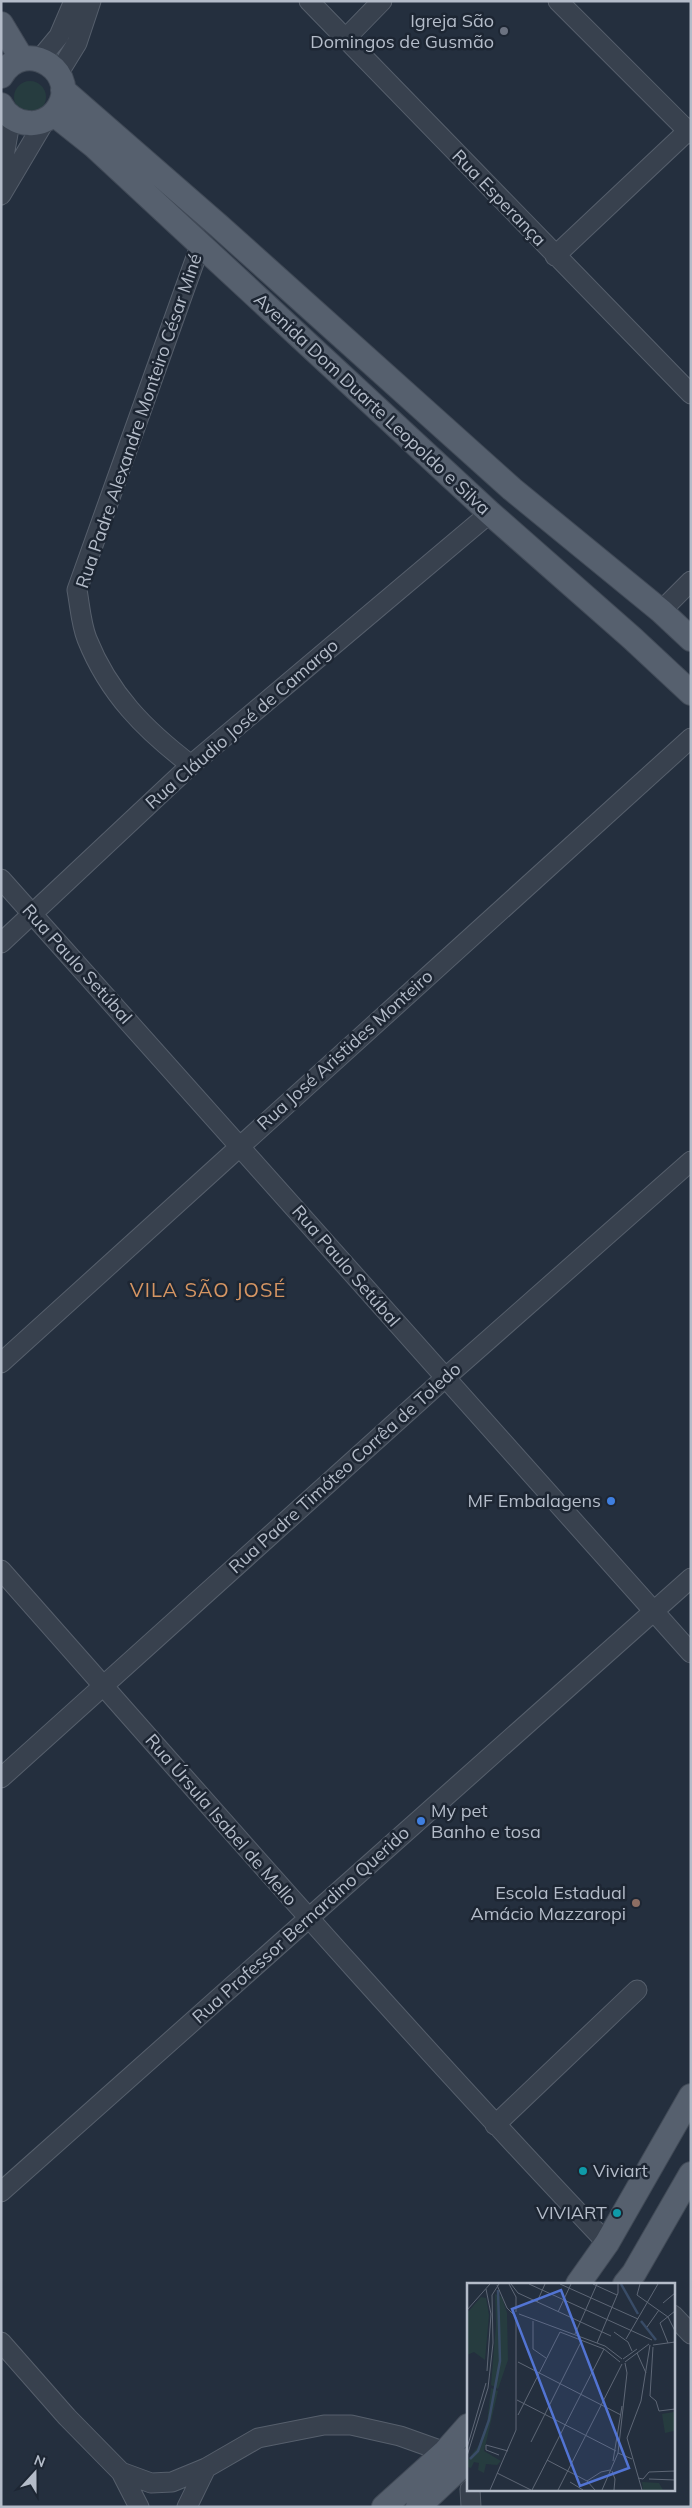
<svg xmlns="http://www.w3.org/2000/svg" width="692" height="2508" font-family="Mulish,sans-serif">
	<rect width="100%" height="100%" fill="#242f3e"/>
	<!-- green -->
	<path fill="#263c3f" d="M14 97a16 16 0 1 1 32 0a16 16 0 1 1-32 0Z"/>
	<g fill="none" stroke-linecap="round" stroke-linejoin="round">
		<!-- minor casing -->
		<g stroke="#565f6c" stroke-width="21">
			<path id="minor" d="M309,1L691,394
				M558,1L691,134
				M345,39L382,1
				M39,60L59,36L74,1
				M58,74L77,43L91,1
				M1,173L11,117
				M1,195L46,119
				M555,256L691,128
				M661,611L691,581
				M191,765C145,730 109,694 87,639C81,624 80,606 77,590L200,246
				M1,879L691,1653
				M1,943L191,765L490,513
				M1,1363L691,738
				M1,1570C201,1796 399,2024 607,2243
				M1,1778L445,1378L691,1161
				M495,2125L637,1990
				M1,2192L691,1578
				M673,2315L691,2334
				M1,2342L67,2417L121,2472L139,2507
				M121,2472L151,2483L172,2482L206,2468L258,2438L324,2425H351L400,2436L445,2452
				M470,2489L471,2507
				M187,2507L206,2468"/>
		</g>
		<!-- major casing -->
		<g stroke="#414a57" stroke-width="26">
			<path id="major" d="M1,24L22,59
				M1,76C26,34 84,75 56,111C50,119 39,124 29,123C17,123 6,115 1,105
				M63,90L219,226L512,489L661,611L691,639
				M54,114L93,145L490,513L632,638L691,693
				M578,2284L607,2243L691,2096
				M625,2284L634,2273L691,2174
				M384,2507L445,2452L468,2426
				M418,2507L468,2460"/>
		</g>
		<!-- minor -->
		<use href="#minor" stroke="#38414e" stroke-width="19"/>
		<!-- major -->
		<use href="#major" stroke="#56606e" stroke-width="24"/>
	</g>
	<!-- markers -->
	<circle fill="#6b7280" stroke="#1d2633" stroke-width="2" cx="504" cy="31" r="5"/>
	<g fill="#3f7fe0" stroke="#1d2633" stroke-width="2">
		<circle cx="611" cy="1501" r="5"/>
		<circle cx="421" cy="1821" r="5"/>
	</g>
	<circle fill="#8d6e63" stroke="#1d2633" stroke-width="2" cx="636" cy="1903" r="5"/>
	<g fill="#0f9aa8" stroke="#1d2633" stroke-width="2">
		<circle cx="583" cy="2171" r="5"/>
		<circle cx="617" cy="2213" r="5"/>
	</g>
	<g text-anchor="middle" stroke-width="5" stroke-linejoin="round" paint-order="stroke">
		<!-- poi labels -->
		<g font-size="18" fill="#b4bcc9" stroke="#1d2633" text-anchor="end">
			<text x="494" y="27">Igreja São<tspan x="494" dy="21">Domingos de Gusmão</tspan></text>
			<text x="601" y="1507">MF Embalagens</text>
			<text x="431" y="1817" text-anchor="start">My pet<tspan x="431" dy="21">Banho e tosa</tspan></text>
			<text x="626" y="1899">Escola Estadual<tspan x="626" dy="21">Amácio Mazzaropi</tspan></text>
			<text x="593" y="2177" text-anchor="start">Viviart</text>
			<text x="607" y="2219">VIVIART</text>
		</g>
		<!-- street labels -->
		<g font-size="18" fill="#b4bcc9" stroke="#1d2633">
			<text transform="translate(499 198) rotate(46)" y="6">Rua Esperança</text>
			<text transform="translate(372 404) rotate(43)" y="6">Avenida Dom Duarte Leopoldo e Silva</text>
			<text transform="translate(139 421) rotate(-71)" y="6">Rua Padre Alexandre Monteiro César Miné</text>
			<text transform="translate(242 724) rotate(-41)" y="6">Rua Cláudio José de Camargo</text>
			<text transform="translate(77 964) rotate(48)" y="6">Rua Paulo Setúbal</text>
			<text transform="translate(345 1050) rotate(-42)" y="6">Rua José Aristides Monteiro</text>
			<text transform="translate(346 1266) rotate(49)" y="6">Rua Paulo Setúbal</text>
			<text transform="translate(345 1468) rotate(-42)" y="6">Rua Padre Timóteo Corrêa de Toledo</text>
			<text transform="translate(221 1820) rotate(49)" y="6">Rua Úrsula Isabel de Mello</text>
			<text transform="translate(301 1925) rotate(-42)" y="6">Rua Professor Bernardino Querido</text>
		</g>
		<!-- quarter labels -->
		<g font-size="20" letter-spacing="1" fill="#d59563" stroke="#1d2633">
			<text x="208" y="1297">VILA SÃO JOSÉ</text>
		</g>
	</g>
	<!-- overview -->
	<g transform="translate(467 2283)">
		<rect width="208" height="208" fill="#242f3e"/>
		<path d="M28,11L35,14L40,30L41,77L31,106L24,102L29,42ZM14,14L19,15L22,32L18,77L7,69L0,72V30ZM24,105L31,108L17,168L34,178L30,182L19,181L17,190L11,187L12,180L7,179L4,185L0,184V178L12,162L20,139ZM207,129V148L198,150L195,131ZM175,199L192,200L196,207H176Z" fill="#263c3f"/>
		<path fill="none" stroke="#394c67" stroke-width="2.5" d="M154,1L171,31M174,38L189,57M3,176L11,168L22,137L33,78L31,7"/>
		<path fill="none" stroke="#5e6776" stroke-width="1" d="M42,1L49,14V29M44,1L51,10L144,53M62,1L185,57M93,1L171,36M126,1L150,12M173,1L170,12L201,34L208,48M30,2L40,25L47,32M19,6L24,31L20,88M70,19L78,1M196,20L208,10M0,27L23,1M91,29L104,1M52,31L138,63L155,76M66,38V66L79,75M180,44L192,27M93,49L137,66L153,79M147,49L161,59L165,68M108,51L130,1M159,56L191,1M130,60L151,10V1M201,60L193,40L208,28M186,62L208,59M186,64L183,113L189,118L192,128L208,126M170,70L179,90M156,76L170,66M51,79L154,132M158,79L182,61M50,117L149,168M51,132L93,49M64,159L115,57M0,165L19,100M151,170L165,176M32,172L19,167V162L41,168M0,173L21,105L26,60L25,12L32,1M80,177L120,198L128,207M146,178L155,123M145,188L148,196L147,207M30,190L64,207M171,195L176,196L182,189L208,188M182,196L208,197M120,198L134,189L143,187M103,199L116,207M23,207L49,147V34M65,207L137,66M91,207L155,81M135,207L151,170L160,90L158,80M175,207L160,155L174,118L183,62"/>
		<path fill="#5274d3" fill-opacity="0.15" stroke="#5274d3" stroke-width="2.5" d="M94,7L162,185L113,203L45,26Z"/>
		<rect width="208" height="208" fill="none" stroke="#b4bcc9" stroke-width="2.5"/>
	</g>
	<!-- border -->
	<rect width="692" height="2508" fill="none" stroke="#b4bcc9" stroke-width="5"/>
	<!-- north arrow -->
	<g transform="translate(35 2473) rotate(21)" stroke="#1d2633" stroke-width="4" paint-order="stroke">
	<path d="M0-4L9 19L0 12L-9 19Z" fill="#b4bcc9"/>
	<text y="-8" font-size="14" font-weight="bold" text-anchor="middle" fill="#b4bcc9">N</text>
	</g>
</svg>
